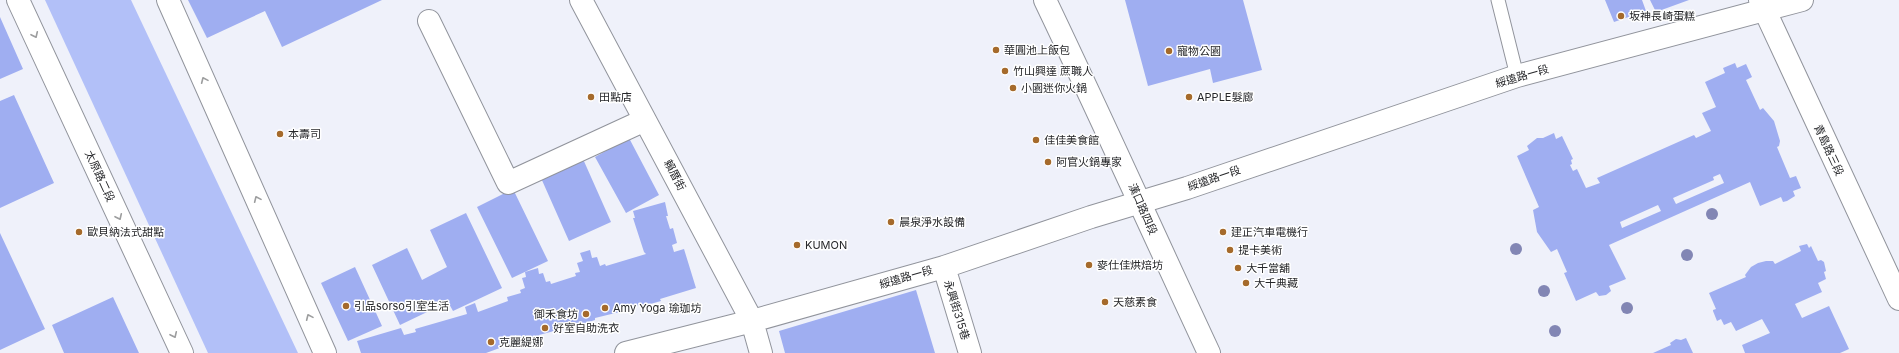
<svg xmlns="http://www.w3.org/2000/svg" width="1899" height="353" font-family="Inter,'Noto Sans TC',sans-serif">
	<rect width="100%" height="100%" fill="#eff1fa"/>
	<!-- green -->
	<path fill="#b2c0f8" d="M45,0H131L298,353H208Z"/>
	<!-- building -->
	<path fill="#9faef1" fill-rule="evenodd" d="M188,0H382L282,47L265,11L207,38Z
		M1125,0H1243L1262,70L1213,83L1210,69L1148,86Z
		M1605,0H1642L1646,11L1614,22Z
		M1650,0H1689L1656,12Z
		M0,17L23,69L0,79Z
		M1735,63L1737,68L1746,64L1752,77L1746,80L1760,110L1763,108L1774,121L1780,141L1779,146L1777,147L1790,178L1796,176L1801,188L1793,191L1795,196L1787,201L1783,202L1781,197L1760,206L1750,182L1609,245L1626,279L1609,286L1611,291L1606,295L1599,296L1596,292L1576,301L1564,273L1567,272L1557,249L1551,252L1537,232L1533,210L1539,207L1517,156L1529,150L1527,146L1537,138H1543L1554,133L1556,139L1562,136L1573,159L1571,160L1572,164L1570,165L1573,171L1577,169L1586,188L1600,183L1597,178L1694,135L1696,138L1711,131L1702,113L1716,107L1705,82L1725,73L1723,68ZM1720,174L1724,183L1676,204L1673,198L1714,180L1713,177ZM1658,205L1661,211L1622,228L1620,222Z
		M14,95L54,183L0,208V101Z
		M629,138L659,195L626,213L595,157Z
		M583,159L611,222L569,241L541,178Z
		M513,189L548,261L512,278L477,207Z
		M665,202L668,216H666L670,229L673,228L677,243L672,245L674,252L684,249L696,288L660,299L661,301L643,306V304L631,307L632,309L595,318V320L559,331L558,330L539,335L540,337L523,342L522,340L486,353H361L357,341L401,328L404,335L416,332L415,329L467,314L465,307L475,303L478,312L508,301L507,297L521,293L520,290L525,288L522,278L526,277L525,272L538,268L539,274L543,273L546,282L550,281L551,284L576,276L575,273L580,272L577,263L583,261L580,253L590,250L592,258L597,257L600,266L605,264L606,266L646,254L644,252L633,218H635L633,211Z
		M466,213L502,288L453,311L448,302L400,325L372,265L407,248L422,280L447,267L430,230Z
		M0,233L45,329L0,350Z
		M1807,244L1809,248L1811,246L1818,261L1821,260L1824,262L1826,271L1824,272L1826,279L1818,283L1822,292L1795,304L1802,318L1829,306L1849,349L1840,353H1745L1742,345L1770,333L1762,319L1736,331L1731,322L1724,325L1721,319L1717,321L1713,311V310L1716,309L1709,293L1746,277L1745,275L1751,267L1758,263L1766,261H1773L1775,264L1801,251L1799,246Z
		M355,267L382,326L348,341L321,283Z
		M916,290L935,353H785L779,331Z
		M113,297L139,353H64L52,325Z
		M1686,338L1693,353H1653L1671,345L1670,343L1676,339L1681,340Z"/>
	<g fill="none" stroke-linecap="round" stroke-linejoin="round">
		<!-- service casing -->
		<g stroke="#91949c" stroke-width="15">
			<path id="service" d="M1498,0L1517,76"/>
		</g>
		<!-- minor casing -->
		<g stroke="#91949c" stroke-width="24">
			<path id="minor" d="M581,0L752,321L761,353
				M1760,0L1899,299
				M429,21L508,183L645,120
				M944,267L970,353
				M626,353L752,321L944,267L1091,217L1187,188L1517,76L1802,0"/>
		</g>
		<!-- tertiary casing -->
		<g stroke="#91949c" stroke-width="24">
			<path id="tertiary" d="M18,0L182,353
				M168,0L325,353
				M1045,0C1101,117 1154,235 1209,353"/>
		</g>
		<!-- service -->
		<use href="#service" stroke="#fff" stroke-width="13"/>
		<!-- minor -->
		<use href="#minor" stroke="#fff" stroke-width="22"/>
		<!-- tertiary -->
		<use href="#tertiary" stroke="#fff" stroke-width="22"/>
	</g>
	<!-- trees -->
	<g fill="#8286b4">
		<circle cx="1712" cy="214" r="6"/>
		<circle cx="1516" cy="249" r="6"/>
		<circle cx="1687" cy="255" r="6"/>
		<circle cx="1544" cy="291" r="6"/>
		<circle cx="1627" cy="308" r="6"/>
		<circle cx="1555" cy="331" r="6"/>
	</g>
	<!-- one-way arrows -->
	<defs><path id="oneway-chevron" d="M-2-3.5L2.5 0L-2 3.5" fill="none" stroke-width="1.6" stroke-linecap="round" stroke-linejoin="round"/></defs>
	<g stroke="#9d9e9f">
		<use href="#oneway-chevron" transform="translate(35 35) rotate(65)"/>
		<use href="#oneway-chevron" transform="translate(204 80) rotate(-114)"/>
		<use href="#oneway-chevron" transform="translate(257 199) rotate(-114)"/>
		<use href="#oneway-chevron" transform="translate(119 217) rotate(65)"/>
		<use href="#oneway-chevron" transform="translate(309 317) rotate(-114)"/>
		<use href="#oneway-chevron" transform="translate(174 335) rotate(65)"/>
	</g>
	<!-- markers -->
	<g fill="#a56a2b" stroke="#fff" stroke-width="1.5">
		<circle cx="1621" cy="16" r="4"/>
		<circle cx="996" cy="50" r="4"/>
		<circle cx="1169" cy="51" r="4"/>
		<circle cx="1005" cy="71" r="4"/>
		<circle cx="1013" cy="88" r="4"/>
		<circle cx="591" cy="97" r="4"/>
		<circle cx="1189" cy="97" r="4"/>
		<circle cx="280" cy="134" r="4"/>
		<circle cx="1036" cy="140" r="4"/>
		<circle cx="1048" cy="162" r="4"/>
		<circle cx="891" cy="222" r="4"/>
		<circle cx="79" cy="232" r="4"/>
		<circle cx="1223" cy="232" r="4"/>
		<circle cx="797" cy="245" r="4"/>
		<circle cx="1230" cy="250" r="4"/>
		<circle cx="1089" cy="265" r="4"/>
		<circle cx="1238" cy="268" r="4"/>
		<circle cx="1246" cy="283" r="4"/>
		<circle cx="1105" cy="302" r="4"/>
		<circle cx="346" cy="306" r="4"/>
		<circle cx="605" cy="308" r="4"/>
		<circle cx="586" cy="314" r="4"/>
		<circle cx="545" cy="328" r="4"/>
		<circle cx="491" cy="342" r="4"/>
	</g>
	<g text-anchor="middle" stroke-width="3" stroke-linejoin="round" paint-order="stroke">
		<!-- poi labels -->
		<g font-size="11" fill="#26272a" stroke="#fff" text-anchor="start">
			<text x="1629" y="20">坂神長崎蛋糕</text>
			<text x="1004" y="54">華圓池上飯包</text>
			<text x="1177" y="55">寵物公園</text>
			<text x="1013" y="75">竹山興達 蔗職人</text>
			<text x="1021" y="92">小園迷你火鍋</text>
			<text x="599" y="101">田點店</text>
			<text x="1197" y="101">APPLE髮廊</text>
			<text x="288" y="138">本壽司</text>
			<text x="1044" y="144">佳佳美食館</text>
			<text x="1056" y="166">阿官火鍋專家</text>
			<text x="899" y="226">晨泉淨水設備</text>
			<text x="87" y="236">歐貝納法式甜點</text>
			<text x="1231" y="236">建正汽車電機行</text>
			<text x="805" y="249">KUMON</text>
			<text x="1238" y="254">提卡美術</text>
			<text x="1097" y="269">麥仕佳烘焙坊</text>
			<text x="1246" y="272">大千當舖</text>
			<text x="1254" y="287">大千典藏</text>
			<text x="1113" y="306">天慈素食</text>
			<text x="354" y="310">引品sorso引室生活</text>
			<text x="613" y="312">Amy Yoga 瑜珈坊</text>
			<text x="578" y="318" text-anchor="end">御禾食坊</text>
			<text x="553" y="332">好室自助洗衣</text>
			<text x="499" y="346">克麗緹娜</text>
		</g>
		<!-- street labels -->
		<g font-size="11" fill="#26272a" stroke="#fff">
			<text transform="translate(1522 76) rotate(-16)" y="4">綏遠路一段</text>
			<text transform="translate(1829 150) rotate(65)" y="4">青島路三段</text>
			<text transform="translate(675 175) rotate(62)" y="4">賴厝街</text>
			<text transform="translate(100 176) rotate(65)" y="4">太原路二段</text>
			<text transform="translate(1214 178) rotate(-19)" y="4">綏遠路一段</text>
			<text transform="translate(1143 209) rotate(66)" y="4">漢口路四段</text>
			<text transform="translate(906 277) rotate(-16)" y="4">綏遠路一段</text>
			<text transform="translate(957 310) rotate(73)" y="4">永興街315巷</text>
		</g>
	</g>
</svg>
